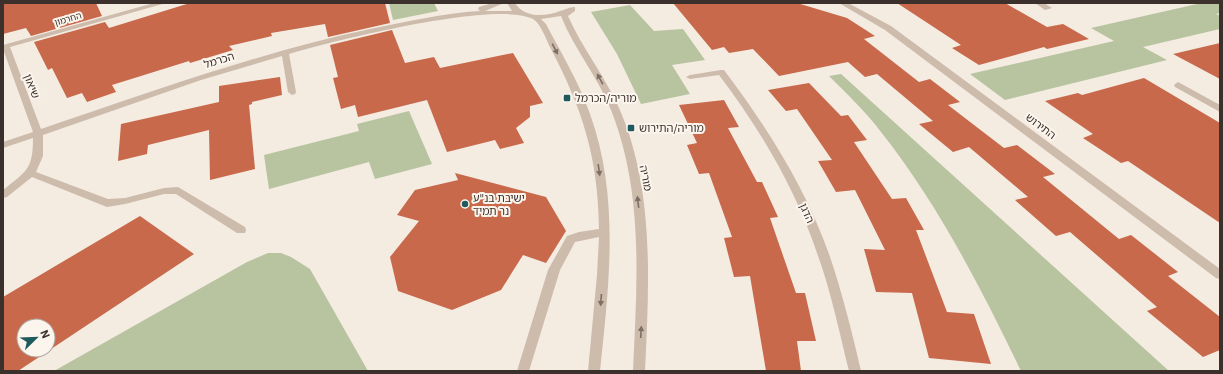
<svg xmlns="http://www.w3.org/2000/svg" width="1223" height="374" font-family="'IBM Plex Sans','Noto Sans Hebrew',sans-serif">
	<rect width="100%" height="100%" fill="#f4ebe1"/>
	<!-- green -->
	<path fill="#b8c4a0" d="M389,3H434L438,11L393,20Z
		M1195,3H1220V13L1216,14L1220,16V29L1143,47L1167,60L1005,100L970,74L1114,41L1091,28L1197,4Z
		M630,5L654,31L683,29L705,60L672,65L690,94L641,104L617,54L591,12Z
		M841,74L1169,371H1021C981,288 938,204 881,132C866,112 847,94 829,76Z
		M409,111L432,164L375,179L369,162L269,189L264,155L359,131L357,124Z
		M268,253H281L291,257L310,269L368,371H54L247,262Z"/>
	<!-- building -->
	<path fill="#c8694b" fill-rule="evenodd" d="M3,3H96L102,16L31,36L26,28L3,34Z
		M190,3H385L390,23L328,37L325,24L271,33L272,36L229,46L233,50L190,63L189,61L112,85L116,92L87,102L82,93L67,98L52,68L48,70L34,42L105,22L109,28Z
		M673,3H797L847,18L875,36L864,39L919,82L930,79L960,102L948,105L1004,148L1017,145L1055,174L1043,177L1119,239L1131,235L1178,272L1168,276L1220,317V350L1203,357L1147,311L1157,307L1070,232L1056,236L1015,200L1028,197L969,147L953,152L919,124L933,121L877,74L865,77L848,62L779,76L753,49L729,53L724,47L712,50Z
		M897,3H1005L1047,27L1063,24L1089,39L1047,49L1044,47L979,65L952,48L961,45Z
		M392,30L405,63L434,57L440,68L513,53L543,103L530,106V117L516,128L524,143L500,149L495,140L447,152L427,100L358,117L355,105L341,109L333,78L338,77L330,45Z
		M1220,43V79L1173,54Z
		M280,77L282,95L252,102V104L249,105L255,169L210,180L209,130L148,145L147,154L118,161L121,124L219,102V86Z
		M1144,78L1220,123V223L1128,161L1121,163L1083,138L1093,134L1045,101L1078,93L1082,95Z
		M809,83L841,116L848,115L867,140L854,142L892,199L906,198L924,230H916L947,312L974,314L991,364L929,358L912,293L876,292L864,249L885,250L855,190L836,192L818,161L832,160L797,109L786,111L768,90Z
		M724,100L739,127L728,128L757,182H762L778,217L770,218L796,293H805L816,341H797L801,371H766L750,276L734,277L724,238L732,237L709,173L699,174L687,145L697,143L679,105Z
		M455,173L546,197L566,231L546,263L523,255L501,290L452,310L398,291L390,257L419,221L397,215L415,190L458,180Z
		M140,216L194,254L18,371H3V297ZM24,326H48V350H24Z"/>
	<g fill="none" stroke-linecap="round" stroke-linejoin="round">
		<!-- minor -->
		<path fill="#cdbbac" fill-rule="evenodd" d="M154,3H166L10,47L41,129C150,92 258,53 370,29C406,22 443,13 480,11L478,9L479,7L493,3H504L485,11H512L507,3H515C524,18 545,17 560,11C565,10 569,7 575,7V11L568,16C582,48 605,76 619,108C655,190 649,284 645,371H633C637,283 644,193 611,110C598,77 574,49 561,16L541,19L546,24C561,53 579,82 590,114C620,197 609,285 600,371H588L597,275L599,237L575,242L560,270L529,371H517L548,270L567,236L579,232L599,229C598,157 583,110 550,47C546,39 541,24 533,19C496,0 333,41 289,54L296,92L295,94L292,95L288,92L282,56L201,80L43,135V156L36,172L108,199L125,198L164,188L178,187L245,227L246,230L245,233H237L176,194H164L125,204L107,207L32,177L7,197L3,198V190C27,171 33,169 33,138L3,148V142L33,132L3,49V45Z
			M839,3H848L891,26L1220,269V279L1216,278L885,30Z
			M1035,3H1044L1052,8L1045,10Z
			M721,70H724C767,127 805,187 829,254C842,292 852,332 861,371H849C839,331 831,291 817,253C795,188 760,129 719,75L690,79L686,77L690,75Z
			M1178,82L1220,105V112L1175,87L1174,85Z"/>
	</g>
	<!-- one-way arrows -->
	<defs><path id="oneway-solid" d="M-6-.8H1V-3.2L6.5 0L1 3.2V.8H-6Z"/></defs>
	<g fill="#7d6f65">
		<use href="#oneway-solid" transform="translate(555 49) rotate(63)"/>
		<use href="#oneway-solid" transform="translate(600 79) rotate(-119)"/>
		<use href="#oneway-solid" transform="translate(599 170) rotate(82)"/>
		<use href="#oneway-solid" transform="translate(638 202) rotate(-97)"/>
		<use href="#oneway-solid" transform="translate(601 300) rotate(94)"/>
		<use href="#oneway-solid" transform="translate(641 332) rotate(-87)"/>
	</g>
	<!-- markers -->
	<g fill="#1f5a5e" stroke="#fbf5ee" stroke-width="1.5">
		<rect x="563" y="94" width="8" height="8" rx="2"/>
		<rect x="627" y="124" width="8" height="8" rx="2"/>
		<circle cx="465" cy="204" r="4"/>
	</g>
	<g text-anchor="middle" stroke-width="4" stroke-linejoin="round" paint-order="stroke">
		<!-- far-street labels -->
		<g font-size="9" fill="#3b302b" stroke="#fbf5ee">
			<text transform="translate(68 19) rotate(-16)" y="3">החרמון</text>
		</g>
		<!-- street labels -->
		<g font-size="11" fill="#3b302b" stroke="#fbf5ee">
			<text transform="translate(219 60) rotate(-17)" y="4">הכרמל</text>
			<text transform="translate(32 86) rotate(69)" y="4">שיאון</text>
			<text transform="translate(1041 126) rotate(37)" y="4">התירוש</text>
			<text transform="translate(646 178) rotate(79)" y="4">מוריה</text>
			<text transform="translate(807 213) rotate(66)" y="4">הדגן</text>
		</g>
		<!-- poi labels -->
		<g font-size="11" fill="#3b302b" stroke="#fbf5ee" text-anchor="start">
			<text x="575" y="102">מוריה/הכרמל</text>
			<text x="639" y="132">מוריה/התירוש</text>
			<text x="473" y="202">ישיבת בנ"ע<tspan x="473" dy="13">נר תמיד</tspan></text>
		</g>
	</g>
	<!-- border -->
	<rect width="1223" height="374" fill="none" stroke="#3b302b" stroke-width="8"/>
	<!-- north arrow -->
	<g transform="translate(36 338) rotate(67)"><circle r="19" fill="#fbf5ee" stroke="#aea6a0"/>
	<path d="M0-3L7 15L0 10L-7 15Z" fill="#1f5a5e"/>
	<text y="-6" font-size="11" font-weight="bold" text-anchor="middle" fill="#3b302b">N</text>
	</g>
</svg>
